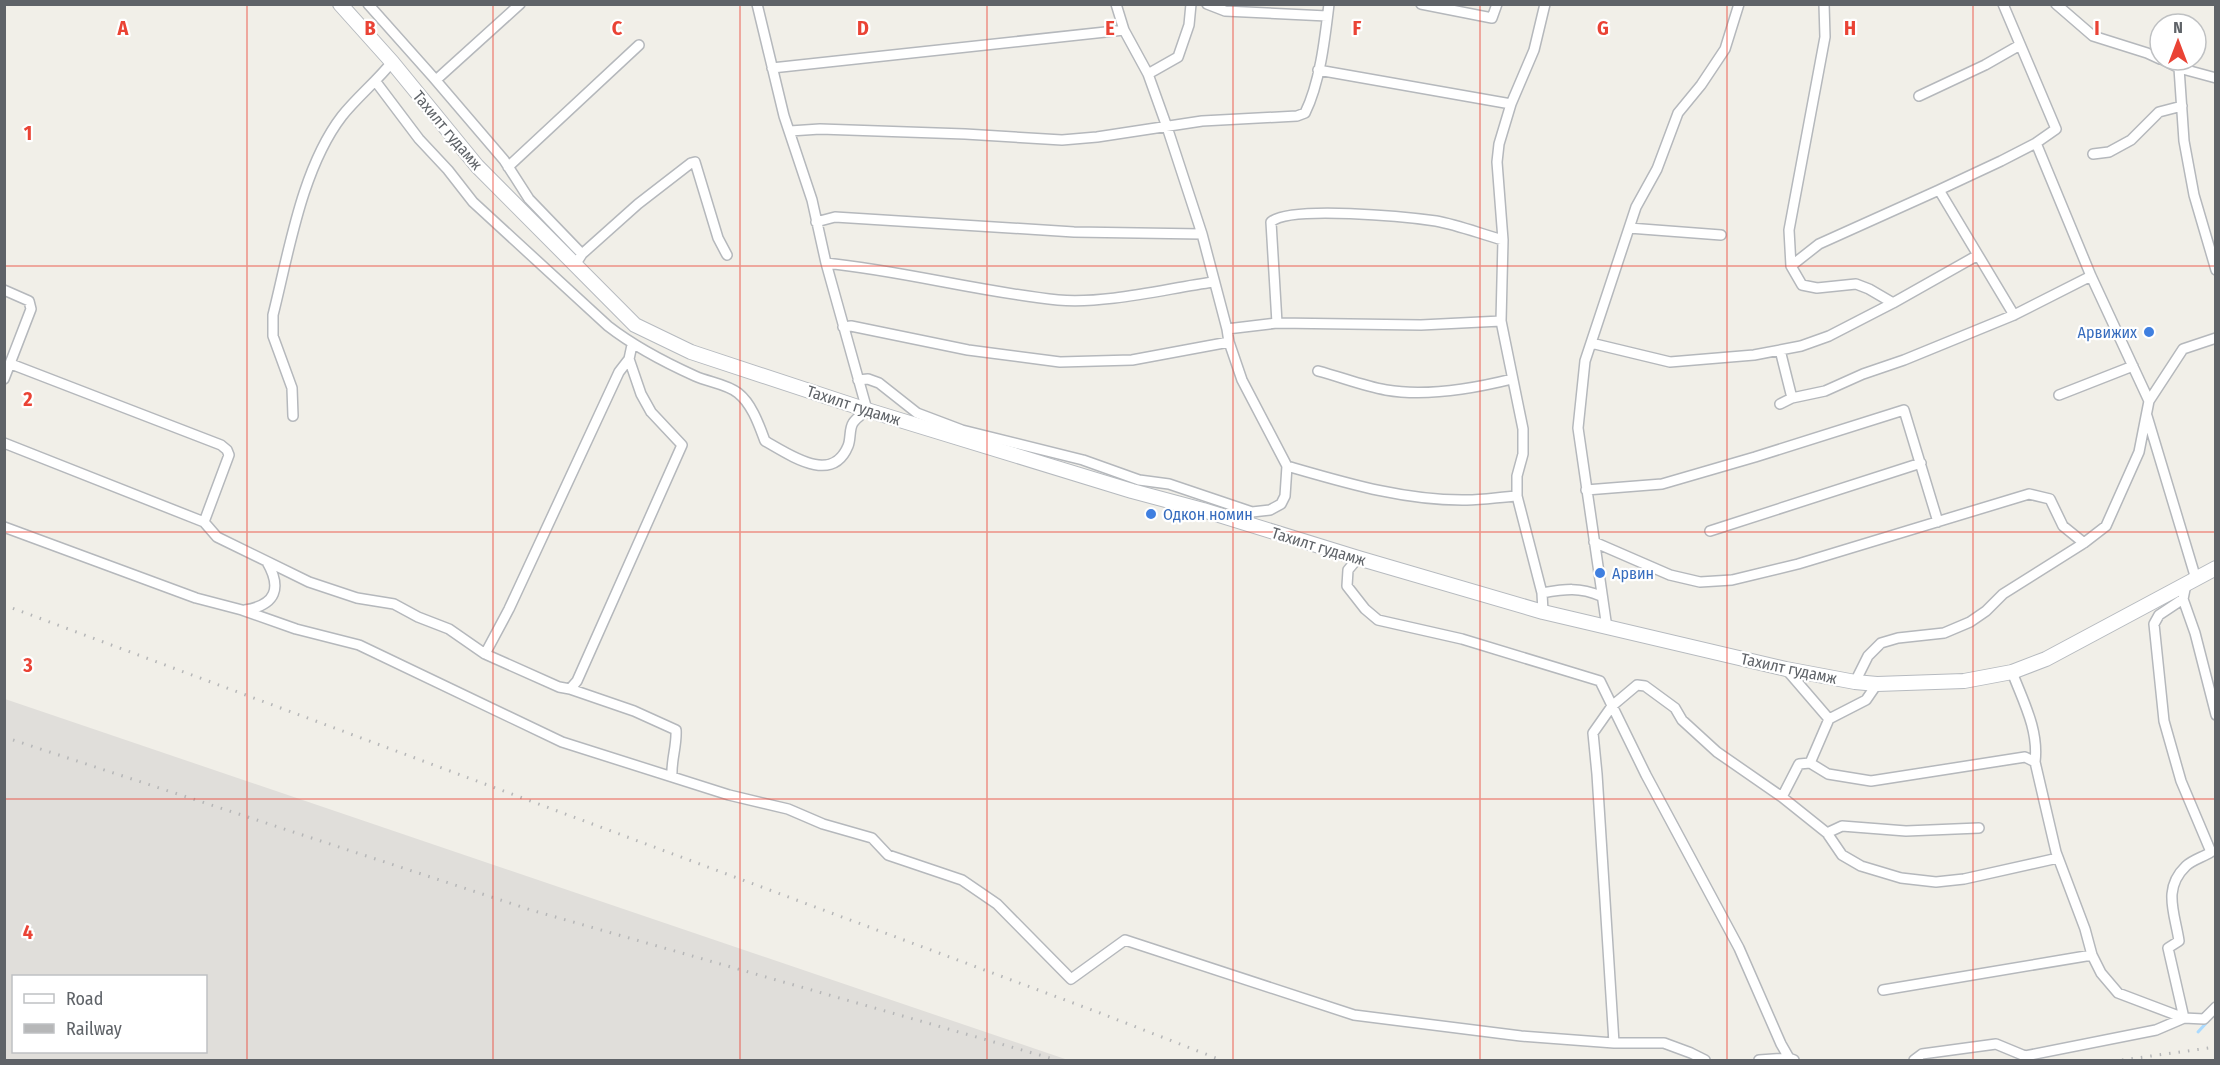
<svg xmlns="http://www.w3.org/2000/svg" width="2220" height="1065" font-family="'Fira Sans Condensed',sans-serif">
	<rect width="100%" height="100%" fill="#f1efe8"/>
	<!-- industrial -->
	<path fill="#e0deda" fill-rule="evenodd" d="M5,699L1068,1060H5ZM14,976H206V1052H14Z"/>
	<g fill="none" stroke-linecap="round" stroke-linejoin="round">
		<!-- stream -->
		<path stroke="#aadaff" stroke-width="3" d="M2198,1032L2209,1020"/>
		<!-- minor casing -->
		<g stroke="#b5b8bc" stroke-width="12">
			<path id="minor" d="M368,4L433,77L504,160L529,199L582,254L575,265
				M1207,4L1225,11L1327,16
				M1421,4L1492,18L1497,4
				M1824,4L1825,37L1789,230L1791,266L1802,285L1817,288L1856,284L1869,289L1893,303
				M2003,4L2056,129L2036,143L2091,276L2149,401
				M2056,4L2093,36L2147,53L2160,59
				M2163,60L2179,68L2216,78
				M772,68L1124,30
				M2179,68L2184,141L2194,195L2216,270
				M1318,70L1511,104
				M1148,74L1178,57L1189,25L1191,4
				M436,80L520,4
				M376,82L419,139L448,170L473,202L608,326C635,347 664,362 695,376C708,382 727,384 738,393C752,404 759,425 765,441C790,455 832,485 848,446C851,439 849,429 853,423C856,418 863,414 867,410L826,263L812,200L784,116L757,4
				M1919,96L1985,65L2020,45
				M790,131L820,129L965,134L1062,140L1097,137L1202,121L1297,116L1305,113C1320,83 1325,38 1329,4
				M2093,154L2109,152L2131,140L2159,112L2182,106
				M508,167L639,45
				M816,222L835,217L1074,232L1202,234
				M1629,228L1721,235
				M582,254L638,204L691,163L695,162L718,238L727,255
				M1978,255L1939,190L2001,161L2036,143
				M826,263C904,271 980,292 1058,300C1107,304 1164,289 1213,282
				M1791,266L1819,244L1939,190
				M4,290L29,301L31,309L4,379
				M1277,323L1271,222C1290,205 1408,217 1436,221C1458,225 1481,234 1503,240
				M843,327L851,326L968,350L1060,362L1132,360L1229,342
				M1227,329L1277,323L1421,325L1501,321
				M1591,343L1670,362L1754,355L1801,346L1829,336L1893,303L1978,255L2014,315
				M1780,350L1792,398
				M11,364L221,445L227,450L229,455L204,522
				M1318,371C1341,377 1363,386 1386,390C1427,397 1472,389 1512,379
				M858,380L868,379L879,383L917,413L962,430L1083,460L1139,480L1169,484L1252,512L1270,510L1281,504L1285,496L1287,466L1242,380L1229,342L1227,329L1202,234L1167,127L1148,74L1124,30L1116,4
				M2059,395L2133,366
				M1780,404L1792,398L1825,391L1863,374L1904,360L2014,315L2091,276
				M293,416L292,388L273,336V315C289,251 302,168 342,116C357,97 377,81 392,62
				M2147,416L2196,579
				M4,443L204,522L217,537L309,582L357,598L394,604L418,617L449,629L485,654L509,609L619,372L629,359L632,345
				M1287,466C1346,483 1405,501 1467,500C1483,500 1500,497 1517,496
				M1586,490L1662,484L1755,457L1904,410L1938,522
				M4,527L196,598L242,610L296,629L359,645L562,742L729,795L788,809L823,824L872,838L888,855L962,880L997,904L1071,979L1125,940L1354,1015L1521,1036L1614,1043H1664L1691,1053L1705,1060
				M1710,531L1921,463
				M1594,542L1670,575L1700,582L1732,580L1798,564L2029,494L2050,499L2063,526L2084,543
				M1358,558L1348,570L1347,586L1365,609L1378,620L1462,639L1600,681L1646,775L1739,948L1781,1044L1789,1058L1794,1060
				M1542,593C1566,589 1579,587 1601,596
				M2183,599L2195,633L2216,715
				M245,610C276,605 282,588 267,562
				M1543,612L1542,593L1517,496V476L1523,454V429L1501,321L1503,240L1497,162L1499,144L1511,104L1534,50L1545,4
				M1607,628L1578,428L1585,361L1636,207L1657,169L1678,113L1701,85L1725,49L1739,4
				M485,654L559,687L570,689L577,681L682,445L651,412L641,394L629,359
				M1786,669L1829,719
				M2012,672C2023,701 2039,730 2035,762
				M1855,682L1868,656L1881,643L1898,638L1944,633L1970,622L1986,611L2003,594L2084,543L2106,526L2139,452L2149,401L2183,349L2216,338
				M570,689L634,711L676,730C677,746 671,760 672,776
				M1810,763L1828,774L1871,781L2025,757L2035,762L2056,852L2085,929L2092,955L2101,973L2118,993L2184,1018L2204,1019L2216,1007
				M1782,797L1799,764L1810,763L1829,719L1866,700L1877,684
				M1827,833L1842,826L1906,831L1979,828
				M1883,990L2092,955
				M2184,1018L2168,948L2179,941C2175,913 2162,889 2186,866C2192,860 2203,857 2211,852L2181,781L2164,721L2154,624L2159,615L2183,599L2186,584
				M1614,1043L1597,774L1593,733L1612,706L1637,685L1645,686L1675,708L1682,720L1717,752L1782,797L1827,833L1842,855L1861,866L1901,878L1936,882L1964,879L2058,858
				M1759,1060L1789,1058
				M1914,1060L1922,1054L1996,1044L2025,1056L2156,1030L2184,1018"/>
		</g>
		<!-- secondary casing -->
		<g stroke="#b6babf" stroke-width="16">
			<path id="secondary" d="M340,4L392,62L477,166L635,325L691,352L867,410L1132,491L1203,510L1358,558L1543,612L1786,669L1855,682L1877,684L1964,681L2012,672L2046,659L2216,568"/>
		</g>
		<!-- minor -->
		<use href="#minor" stroke="#fff" stroke-width="9"/>
		<!-- secondary -->
		<use href="#secondary" stroke="#fff" stroke-width="14"/>
		<!-- rail -->
		<path stroke="#b6b7b8" stroke-width="3" stroke-dasharray="1.5 8" stroke-linecap="butt" d="M4,605L1100,1013L1221,1060
			M4,737L531,910L1057,1060
			M2122,1060L2216,1047"/>
	</g>
	<!-- grid -->
	<path fill="none" stroke="#ea4335" stroke-width="1.5" stroke-opacity="0.55" d="M247,4V1060M493,4V1060M740,4V1060M987,4V1060M1233,4V1060M1480,4V1060M1727,4V1060M1973,4V1060M4,266H2216M4,532H2216M4,799H2216"/>
	<!-- markers -->
	<g fill="#3f7fe0" stroke="#fff" stroke-width="2">
		<circle cx="2149" cy="332" r="6"/>
		<circle cx="1151" cy="514" r="6"/>
		<circle cx="1600" cy="573" r="6"/>
	</g>
	<g text-anchor="middle" stroke-width="4.5" stroke-linejoin="round" paint-order="stroke">
		<!-- street labels -->
		<g font-size="16" fill="#5f6368" stroke="#fff">
			<text transform="translate(448 130) rotate(50)" y="6">Тахилт гудамж</text>
			<text transform="translate(854 405) rotate(18)" y="6">Тахилт гудамж</text>
			<text transform="translate(1319 546) rotate(17)" y="6">Тахилт гудамж</text>
			<text transform="translate(1789 668) rotate(12)" y="6">Тахилт гудамж</text>
		</g>
		<!-- shop labels -->
		<g font-size="16" fill="#366cbe" stroke="#fff" text-anchor="start">
			<text x="2137" y="338" text-anchor="end">Арвижих</text>
			<text x="1163" y="520">Одкон номин</text>
			<text x="1612" y="579">Арвин</text>
		</g>
	</g>
	<g font-size="20" text-anchor="middle" font-weight="bold" fill="#ea4335" stroke="#fff" stroke-width="4.5" stroke-linejoin="round" paint-order="stroke">
		<text x="123" y="35">A</text>
		<text x="370" y="35">B</text>
		<text x="617" y="35">C</text>
		<text x="863" y="35">D</text>
		<text x="1110" y="35">E</text>
		<text x="1357" y="35">F</text>
		<text x="1603" y="35">G</text>
		<text x="1850" y="35">H</text>
		<text x="2097" y="35">I</text>
		<text x="28" y="140">1</text>
		<text x="28" y="406">2</text>
		<text x="28" y="672">3</text>
		<text x="28" y="939">4</text>
	</g>
	<!-- border -->
	<rect width="2220" height="1065" fill="none" stroke="#5f6368" stroke-width="12"/>
	<!-- legend -->
	<rect x="12" y="975" width="195" height="78" fill="#ffffff" stroke="#bfc1c3" stroke-width="1.5"/>
	<rect x="24" y="994" width="30" height="9" fill="#ffffff" stroke="#bfc1c3" stroke-width="1.5"/>
	<text x="66" y="1005" font-size="18" fill="#5f6368">Road</text>
	<rect x="24" y="1024" width="30" height="9" fill="#b6b7b8" stroke="#bfc1c3" stroke-width="1.5"/>
	<text x="66" y="1035" font-size="18" fill="#5f6368">Railway</text>
	<!-- north arrow -->
	<g transform="translate(2178 42)"><circle r="28" fill="#ffffff" stroke="#bfc1c3" stroke-width="1.5"/>
	<path d="M0-4.5L10 22L0 15L-10 22Z" fill="#ea4335"/>
	<text y="-9" font-size="16" font-weight="bold" text-anchor="middle" fill="#5f6368">N</text>
	</g>
</svg>
